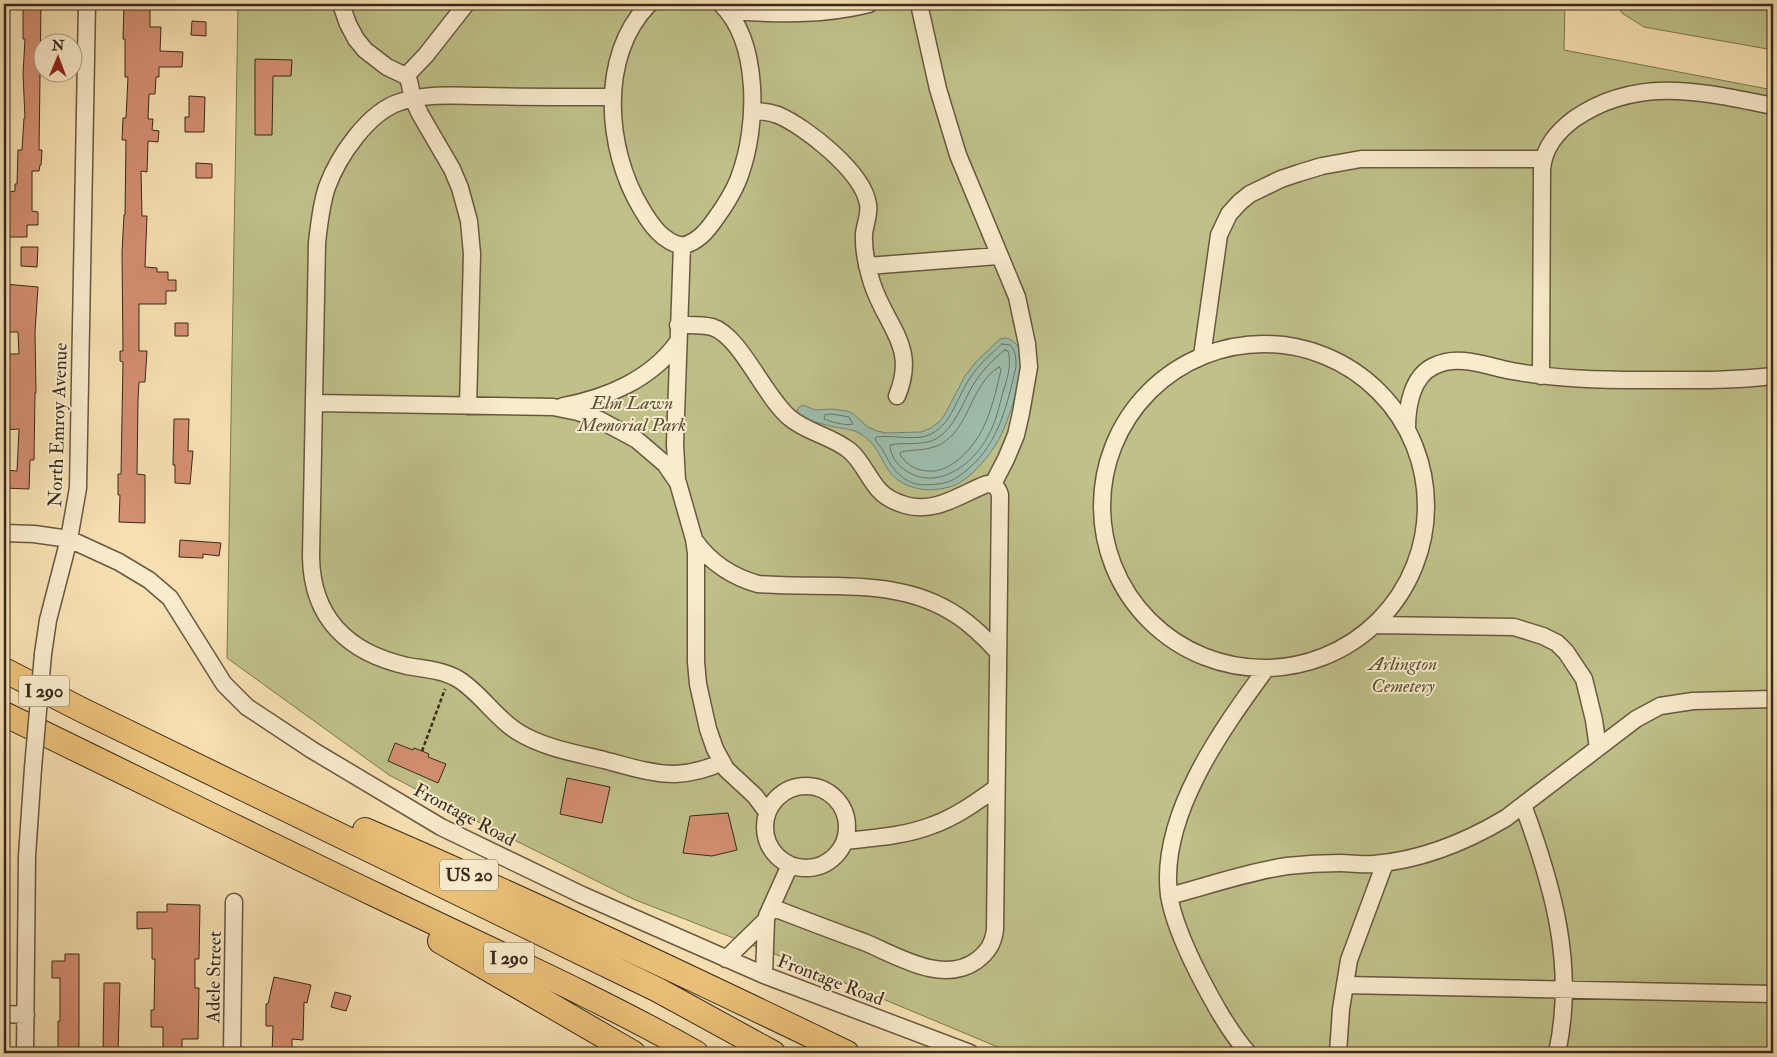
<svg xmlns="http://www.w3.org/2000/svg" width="1777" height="1057" font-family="'IM FELL Double Pica',serif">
	<rect width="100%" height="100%" fill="#f6e0b1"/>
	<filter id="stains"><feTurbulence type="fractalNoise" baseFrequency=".004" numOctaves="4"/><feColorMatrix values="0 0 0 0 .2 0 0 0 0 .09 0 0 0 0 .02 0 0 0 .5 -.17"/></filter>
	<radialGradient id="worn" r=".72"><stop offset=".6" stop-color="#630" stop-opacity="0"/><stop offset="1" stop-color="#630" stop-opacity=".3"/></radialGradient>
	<!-- green -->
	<path fill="#bfc189" stroke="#7c7653" d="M238,4H1565L1564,50L1773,90V1053H1012L785,958L633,899L486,826L389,775L227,658Z
		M1616,4H1773V50L1644,27L1622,13Z"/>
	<!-- water -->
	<path fill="#9dbdac" stroke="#758273" d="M1006,338C1016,341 1020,347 1021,357C1024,375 1006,430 996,444C987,459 967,483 949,487C925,494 896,488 884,463C877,450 874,443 861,434C853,429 844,429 835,427C825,425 815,422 806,419L799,416L797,412L798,408L803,405L815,410L832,409L847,411L852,413L868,427L877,431L886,433L921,432L931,428L940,421L945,414L965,376L975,363L1000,339Z"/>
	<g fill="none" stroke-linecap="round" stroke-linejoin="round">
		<!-- shore -->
		<path stroke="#6a7464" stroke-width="1" d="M1002,344L1010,345C1016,350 1016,359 1016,367C1007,405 999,443 968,469C959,477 950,483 938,484C928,485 917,486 908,481C888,469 889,455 875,440L876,437C888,435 908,439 922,437C950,432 956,398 970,378C978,366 990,354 1002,344Z
			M1005,350L1008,351C1012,365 1007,379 1003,392C999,407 996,422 988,436C973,465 936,492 905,470C897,465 890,455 890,445C905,442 922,446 936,439C955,428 963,402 973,385C981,372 993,359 1005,350Z
			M999,367L1001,370C993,404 986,437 958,460C950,466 943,470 934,471C919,472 909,467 900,455L901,452C914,449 926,451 939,445C970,430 970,384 999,367Z
			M832,414L849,417L853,424C845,426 832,422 824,419L825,415Z"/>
	</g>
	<!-- building -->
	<path fill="#d48f72" stroke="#382a1d" d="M23,4H41L39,150H42L41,165H40L39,171H32V211L38,212V225H27V237H4V211H9V192L15,191V184H17L18,150H22L24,118H25L23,74L25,39H23Z
		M124,4H150V27H161L160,51L183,52L182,67H159V77H156L155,94H149L148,119H153L152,130L159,131L158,142L148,141L147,172L141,171L142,216H147L145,267L157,268V272H168V280H176V291H166V304H139V351H147L145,382H139L138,400L137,474L145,475V523L119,522L120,495H118V474H121L123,362L120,361V351H123L122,252L124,215H125L126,140H122L123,118H126L128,77H125V39H123Z
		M192,21L206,22V36L191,35Z
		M255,59L292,60L291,76H273L272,135H255Z
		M189,96L205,97L204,132H185V117H189Z
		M196,163L212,164V178H196Z
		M21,247H38L37,267L21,266Z
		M4,284L38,287L35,332L36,393H35L34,460H30L29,489L4,488V470L17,471L19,429L4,430V410H7L8,354H19L18,332H4Z
		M175,323H188V336H175Z
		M174,419H189L188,451H193L190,484L175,483V465H173Z
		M180,540L221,543L219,556L203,554V558L179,557Z
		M395,743L413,750L414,748L422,751L429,754L428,757L446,764L438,783L388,761Z
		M567,778L610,787L602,823L560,814Z
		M728,813L737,850L712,856L683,853L690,816Z
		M167,904L200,905L199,959H195V988H199L198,1039H182V1053H163V1027H151V1010H154L155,959H152V928L137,929V912H167Z
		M65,954H79V1053H58V1021H60V978H52V961H65Z
		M274,977L311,985L307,1003L304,1002L303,1040L292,1039V1053H272L273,1026H266V1004H268Z
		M104,983H120L118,1053H103Z
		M335,992L351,996L346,1011L331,1007Z"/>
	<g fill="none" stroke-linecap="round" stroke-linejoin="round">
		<!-- minor casing -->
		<g stroke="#685842" stroke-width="19">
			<path id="minor" d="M341,4L348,24L356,39L365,50L387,67L406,76L409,81L413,99L420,114L452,169L460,188L469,221L472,254L468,406
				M649,4C598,56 606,150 641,208C651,225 662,241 682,246
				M919,4L938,89L958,155L1017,297L1027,344L1029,367L1021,413L1016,435L1006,459L993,484
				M728,11C776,14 822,16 869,4
				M406,76L426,55L466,4
				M613,97C570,97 526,97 483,96C456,96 426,93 400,102C368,112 338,157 327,187C321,205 319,225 317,243L311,557C312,619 349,653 407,666C424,669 443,670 458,679C481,693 495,718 518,732C544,748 575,753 604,760C627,766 651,774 675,774C692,773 706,770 722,762
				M752,111C760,111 770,112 778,115C806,127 863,172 868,204C870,213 865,224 864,234C863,251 867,267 872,283C886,327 918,346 897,396
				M867,266L998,256
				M678,325C689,325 701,324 712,327C740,335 765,398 790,418C808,433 832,436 850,451C862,461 868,478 879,490C886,498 895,502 905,505C936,514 960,494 987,484C995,484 998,488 1000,495L995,930C993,944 988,952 976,961C942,985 896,955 864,942C833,931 802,919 771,907
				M1102 506a162 162 0 1 1 324 0a162 162 0 1 1-324 0Z
				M1202,356L1219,235L1229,214L1240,202L1250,194L1281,179L1299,173L1322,166L1361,159H1543
				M1541,376L1542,169C1544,147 1557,132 1574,119C1638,75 1703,92 1773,106
				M315,403L553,407L578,412L600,420L637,440L665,464L678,483L694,539L696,553V662L698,684L708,729L715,749L726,769L755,796L767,812
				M563,406C607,398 651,379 677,343
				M1407,428C1407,406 1412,376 1434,366C1459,354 1486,366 1512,371C1556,379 1600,380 1644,380C1688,380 1730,381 1773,376
				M677,481L675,444L682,246C698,242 707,231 716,218C726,204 735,190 740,175C758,126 760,42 721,4
				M4,533L34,534L69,539L119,562L149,580L170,598L224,684L247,707L312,750L441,827L582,895L764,975L970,1053
				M695,541C710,562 733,577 758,584C826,590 898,575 958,616C973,626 986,639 998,652
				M1375,625L1514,627L1543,636L1557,643L1566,652L1584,679L1594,720L1598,748
				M43,654L48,620L69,539L78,488L87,4
				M765 827a41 41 0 1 1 82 0a41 41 0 1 1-82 0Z
				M1523,805C1553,886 1576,966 1557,1053
				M845,841C874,838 905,836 933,825C956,817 976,802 996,788
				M1169,896C1208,886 1247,872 1287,866C1305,864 1322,863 1340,863C1352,863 1363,865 1374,864C1421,860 1466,842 1506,818L1636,719L1660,706L1693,701L1773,699
				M767,916L790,865
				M726,959L766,920L764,975
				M1345,985L1773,994
				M4,1014L26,1015
				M25,1053L27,856L33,768
				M232,1053L234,902
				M1248,1053C1228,1030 1212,1000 1198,973C1186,949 1173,921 1169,895C1159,816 1222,729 1266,669
				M1338,1053L1341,1009L1349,960L1385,863"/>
		</g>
		<!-- highway casing -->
		<g stroke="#382a1d" stroke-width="26">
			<path id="highway" d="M4,670L84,711L658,990L773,1053
				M4,714C128,774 252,836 376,895C484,947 593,995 696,1053
				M365,830C528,900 688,976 847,1053
				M440,941L633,1053"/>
		</g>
		<!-- path -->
		<path stroke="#382a1d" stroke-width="2.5" stroke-dasharray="4 2.5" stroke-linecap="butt" d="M422,751L445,689"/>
		<!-- minor -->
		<use href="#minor" stroke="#f9ebcc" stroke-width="16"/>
		<!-- highway -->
		<use href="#highway" stroke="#ebc078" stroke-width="24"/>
		<!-- minor-bridge casing -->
		<g stroke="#685842" stroke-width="19" stroke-linecap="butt">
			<path id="minor-bridge" d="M33,768L43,654"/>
		</g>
		<!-- minor-bridge -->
		<use href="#minor-bridge" stroke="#f9ebcc" stroke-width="16"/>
	</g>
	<g text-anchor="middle" stroke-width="4" stroke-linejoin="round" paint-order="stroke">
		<!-- shield labels -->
		<g fill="#f9ebcc" stroke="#726452" stroke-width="1">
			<rect x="19" y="675.5" width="50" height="31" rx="4"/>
			<rect x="440" y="859.5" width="58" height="31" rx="4"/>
			<rect x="484" y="942.5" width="50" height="31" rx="4"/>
		</g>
		<g font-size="18" font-weight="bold" fill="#382a1d">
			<text x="44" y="697">I 290</text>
			<text x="469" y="881">US 20</text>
			<text x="509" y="964">I 290</text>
		</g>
		<!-- park labels -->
		<g font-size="19" font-style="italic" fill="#5a5038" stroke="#f9ebcc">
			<text x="632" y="409">Elm Lawn<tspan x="632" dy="22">Memorial Park</tspan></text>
			<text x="1403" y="670">Arlington<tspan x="1403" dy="22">Cemetery</tspan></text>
		</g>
		<!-- street labels -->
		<g font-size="19" fill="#382a1d" stroke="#f9ebcc">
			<text transform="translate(57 425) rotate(-88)" y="7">North Emroy Avenue</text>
			<text transform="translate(465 814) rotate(28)" y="7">Frontage Road</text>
			<text transform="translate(213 977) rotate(-89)" y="7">Adele Street</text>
			<text transform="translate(831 979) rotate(21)" y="7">Frontage Road</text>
		</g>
	</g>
	<!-- margin -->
	<rect width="1777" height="1057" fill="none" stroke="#f6e0b1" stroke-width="20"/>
	<rect x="5" y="5" width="1767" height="1047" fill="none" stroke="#382a1d" stroke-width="2.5"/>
	<rect x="10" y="10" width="1757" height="1037" fill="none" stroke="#382a1d"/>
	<!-- north arrow -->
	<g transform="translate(58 58) rotate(1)"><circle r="24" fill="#f9ebcc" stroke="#ac9e86"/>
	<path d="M0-4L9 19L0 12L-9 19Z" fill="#8f2418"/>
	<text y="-8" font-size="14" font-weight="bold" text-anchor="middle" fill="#382a1d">N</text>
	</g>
	<rect width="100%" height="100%" filter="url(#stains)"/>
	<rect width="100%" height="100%" fill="url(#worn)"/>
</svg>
